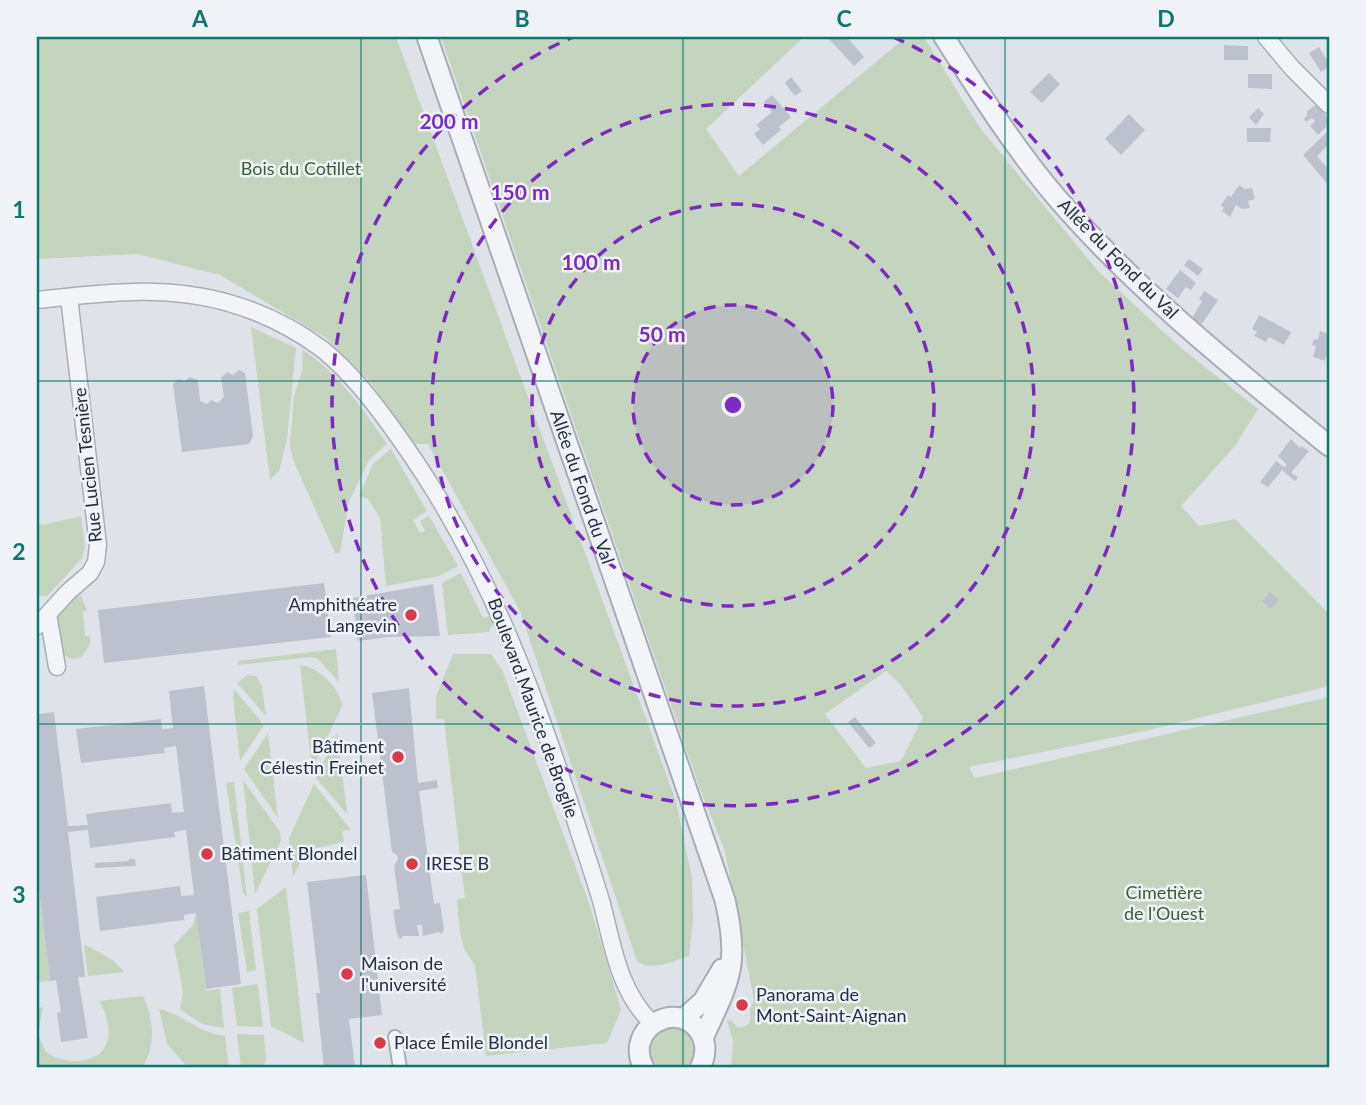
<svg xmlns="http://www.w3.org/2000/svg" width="1366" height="1105" font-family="Lato,sans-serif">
	<rect width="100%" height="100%" fill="#dfe3e9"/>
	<!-- green -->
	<path fill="#c4d4bf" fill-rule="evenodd" d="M37,37H396L676,801L692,878L693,921L689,956C674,961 651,972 637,961L520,611L428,444H413L371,383L326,338L220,275L137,254L37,259Z
		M441,37H804L706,129L739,176L906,37H924L980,128L1098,271L1181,348L1258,409L1235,446L1181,506L1199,526L1235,519L1329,614V686L1145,731L969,767L975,778L1329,697V1068H731L733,1040L727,1021L731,1020L738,1028L745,1026L750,1022V1009L754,1000L725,851L701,792ZM886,671L899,683L923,717L901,761L866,768L825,714Z
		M251,327L296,348L287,439L279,471L270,480Z
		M303,350C338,373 364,410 387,444L369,460L349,501L340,553H335L293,460L290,445L294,396L302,371Z
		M391,449L427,511L413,520L420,533L425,531L420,521L429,516L458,566L439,576L386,586L380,518L368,499L359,496L373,464Z
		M81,516L85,547L82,558L47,596H38L37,523L43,525Z
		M461,573L483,618L492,615L494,621L489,632L448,635L442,583Z
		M75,596H81L87,611H83L85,636H90V644L81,658L72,659L63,654L56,619L57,614Z
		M336,649L339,682L318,659L312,657L239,665L238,661Z
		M453,654H491L503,672L590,906L621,1010L607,1043L486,1056L475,966L464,949L460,933L457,899L465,898L444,719H436V696Z
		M300,665C319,667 340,688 342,706L312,769Z
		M248,675L256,676L262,686L266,716L237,683Z
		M234,689L264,725L240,761L233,697Z
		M268,733L278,818L244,769Z
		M337,733L347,812L346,813L316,778Z
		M243,780L280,832L281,841L255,894Z
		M234,782L247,897L243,893L226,783Z
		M314,784L351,830L342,831L344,842L312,849L301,860L293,877L289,838Z
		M37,872L50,981L37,982Z
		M286,887L304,1043L271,1026L257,909Z
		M249,911L256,970L247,972L238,913Z
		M196,913L206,991L220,989L224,1028L202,1024L180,1009L183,992L174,945L193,925Z
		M84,944L113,960L124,972L88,976Z
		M258,984L263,1027L237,1026L232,988Z
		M143,996C154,1019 156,1046 142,1068H37V1008L43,1007L38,1034L46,1052C54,1058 62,1060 73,1061C112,1062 116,1029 99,1001Z
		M159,1009C184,1014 195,1032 225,1036L229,1068H188L167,1044Z
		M649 1048a23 23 0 1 1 46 0a23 23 0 1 1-46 0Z
		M237,1034L264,1035L266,1061L261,1068H241Z"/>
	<!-- building -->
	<path fill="#bcc1cd" d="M827,37H847L864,57L854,66Z
		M1224,45L1248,46V60H1224Z
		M1319,47L1329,63V67L1321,72L1309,53Z
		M1049,73L1060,84L1042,103L1030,92Z
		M1248,74H1272V89L1248,88Z
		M791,77L802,91L795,96L785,83Z
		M772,95L791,117L779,127L781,130L763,145L754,134L760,129L756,125L772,112L764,102Z
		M1317,104L1329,120V124L1318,135L1310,126L1315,121L1312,118L1306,122L1304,118L1307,116V111Z
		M1258,108L1264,114L1256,125L1249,117Z
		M1129,114L1145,130L1121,155L1105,139Z
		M1247,128H1271L1270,142H1247Z
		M1329,130V144L1317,156L1329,170V186L1303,155Z
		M1239,185L1245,189L1252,188L1255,199L1248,201L1250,208L1242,209L1236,205L1230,217L1222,211L1224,208L1221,205L1228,195L1231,197Z
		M1189,259L1203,269L1198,276L1184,265Z
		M1180,270L1196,283L1191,290L1186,287L1178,298L1166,289Z
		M1204,291L1218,300L1202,324L1192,318L1202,301L1199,299Z
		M1259,315L1291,332L1284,345L1269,337L1266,342L1254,336L1257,331L1252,329Z
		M1320,331L1329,334V357L1327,356L1325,361L1313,357L1316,346L1312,345L1314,339L1318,340Z
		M239,370L245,373L253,436L249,444L182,452L173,384L178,379L185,381L190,377L198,380L200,401L207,404L211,400L218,403L224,397L221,378L227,372L233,375Z
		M1291,439L1300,448L1301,446L1309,451L1291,473L1298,477L1295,481L1282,470L1268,487L1260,482L1276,461L1284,467L1287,465L1278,456Z
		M324,583L331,637L104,663L98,610Z
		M433,584L440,636L388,637L358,641L353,598Z
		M1270,592L1279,600L1271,609L1262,601Z
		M204,686L241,984L206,989L196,913L184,915V920L100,931L96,897L180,886L181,896L194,895L186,830L174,832L175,837L90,848L88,830L68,832L85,977H78L88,1038L61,1042L57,1013L61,1012L56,980L50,981L37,872V714L54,712L68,826L88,825L86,814L171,803L172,813L184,812L176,746L164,748L165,753L81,763L76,729L161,719L162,729L173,728L169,691Z
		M409,688L418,783L437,780L438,788L419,791L434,904L440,903L444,929L442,934L439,932L423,936L422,925H417L419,936H403L400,939L397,934L393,910L400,909L394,866L398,859L397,855L392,852L372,693Z
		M855,717L876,743L869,748L848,722Z
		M129,859H135L136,866L95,868V863L129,861Z
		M366,875L382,1015L349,1019L355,1067L324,1068L316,993H320L307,882Z"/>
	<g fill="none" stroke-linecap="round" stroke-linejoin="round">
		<!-- pedestrian casing -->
		<g stroke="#a8adb7" stroke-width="16">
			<path id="pedestrian" d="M395,1037L400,1068"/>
		</g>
		<!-- minor casing -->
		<g stroke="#a8adb7" stroke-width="19">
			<path id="minor" d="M1266,37L1292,68L1329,105
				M37,300C103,293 167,284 232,304C263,313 296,330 322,349C353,374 379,409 402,442C486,560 536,695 579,832C587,856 595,880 602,904C613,947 619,992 653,1024
				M48,614L57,667
				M37,626L68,592L90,573L96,562L98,545L69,297"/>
		</g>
		<!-- tertiary casing -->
		<g stroke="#a8adb7" stroke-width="23">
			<path id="tertiary" d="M427,37L725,900C740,966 730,979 703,1038
				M944,37C979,92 1015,149 1057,198C1138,292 1234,368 1329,446
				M683,1019L703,1001L722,969
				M644,1068C622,1027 682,996 702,1036C707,1047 705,1058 700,1068"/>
		</g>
		<!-- pedestrian -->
		<use href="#pedestrian" stroke="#f2f4f7" stroke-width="12"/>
		<!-- minor -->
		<use href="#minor" stroke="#f2f4f7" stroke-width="16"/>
		<!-- tertiary -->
		<use href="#tertiary" stroke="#f2f4f7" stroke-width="19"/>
	</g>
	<!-- grid -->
	<path fill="none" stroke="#0f766e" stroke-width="2" stroke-opacity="0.55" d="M361,37V1068M683,37V1068M1005,37V1068M37,381H1329M37,724H1329"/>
	<!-- distance rings -->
	<circle cx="733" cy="405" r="100" fill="#7b2cbf" fill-opacity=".12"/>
	<g fill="none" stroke="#7b2cbf" stroke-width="3.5" stroke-dasharray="12 9">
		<circle cx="733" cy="405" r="100"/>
		<circle cx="733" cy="405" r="201"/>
		<circle cx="733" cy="405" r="301"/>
		<path d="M893 37A401 401 0 1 1 573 37"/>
	</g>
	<!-- markers -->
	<g fill="#d93a4a" stroke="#eff2f7" stroke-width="2.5">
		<circle cx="411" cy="615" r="7"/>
		<circle cx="398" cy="757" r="7"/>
		<circle cx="207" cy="854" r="7"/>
		<circle cx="412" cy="864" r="7"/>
		<circle cx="347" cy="974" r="7"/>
		<circle cx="742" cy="1005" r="7"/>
		<circle cx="380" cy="1043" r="7"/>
	</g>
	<g text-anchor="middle" stroke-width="5" stroke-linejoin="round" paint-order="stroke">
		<!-- park labels -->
		<g font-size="18" fill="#395f33" stroke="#eff2f7">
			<text x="301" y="175">Bois du Cotillet</text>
			<text x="1164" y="899">Cimetière<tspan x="1164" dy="21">de l'Ouest</tspan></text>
		</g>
		<!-- street labels -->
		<g font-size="18" fill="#262f42" stroke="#eff2f7">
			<text transform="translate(1118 259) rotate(45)" y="6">Allée du Fond du Val</text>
			<text transform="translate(88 465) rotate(-96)" y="6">Rue Lucien Tesnière</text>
			<text transform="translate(582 487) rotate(71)" y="6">Allée du Fond du Val</text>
			<text transform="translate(533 708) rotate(70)" y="6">Boulevard Maurice de Broglie</text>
		</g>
		<!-- poi labels -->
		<g font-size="18" fill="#262f42" stroke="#eff2f7" text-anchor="start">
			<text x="397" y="611" text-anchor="end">Amphithéatre<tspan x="397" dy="21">Langevin</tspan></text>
			<text x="384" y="753" text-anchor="end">Bâtiment<tspan x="384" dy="21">Célestin Freinet</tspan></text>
			<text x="221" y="860">Bâtiment Blondel</text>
			<text x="426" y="870">IRESE B</text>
			<text x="361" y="970">Maison de<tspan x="361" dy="21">l'université</tspan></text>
			<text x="756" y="1001">Panorama de<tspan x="756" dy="21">Mont-Saint-Aignan</tspan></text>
			<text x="394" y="1049">Place Émile Blondel</text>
		</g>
	</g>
	<circle cx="733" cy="405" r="10" fill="#7b2cbf" stroke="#eff2f7" stroke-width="3.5"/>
	<g font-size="21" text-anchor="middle" font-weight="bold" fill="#7b2cbf" stroke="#eff2f7" stroke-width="5" stroke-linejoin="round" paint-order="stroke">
		<text x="449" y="129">200 m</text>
		<text x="520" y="200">150 m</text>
		<text x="591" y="270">100 m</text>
		<text x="662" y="342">50 m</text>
	</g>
	<!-- border -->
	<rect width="1366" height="1105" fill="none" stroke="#eff2f7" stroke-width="77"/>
	<rect x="38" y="38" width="1290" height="1028" fill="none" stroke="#0f766e" stroke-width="2.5"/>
	<g font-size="23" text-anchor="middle" font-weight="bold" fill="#0f766e">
		<text x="200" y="27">A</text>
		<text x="522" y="27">B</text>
		<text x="844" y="27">C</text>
		<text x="1166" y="27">D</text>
		<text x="19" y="218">1</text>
		<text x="19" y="560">2</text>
		<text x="19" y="903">3</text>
	</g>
</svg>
